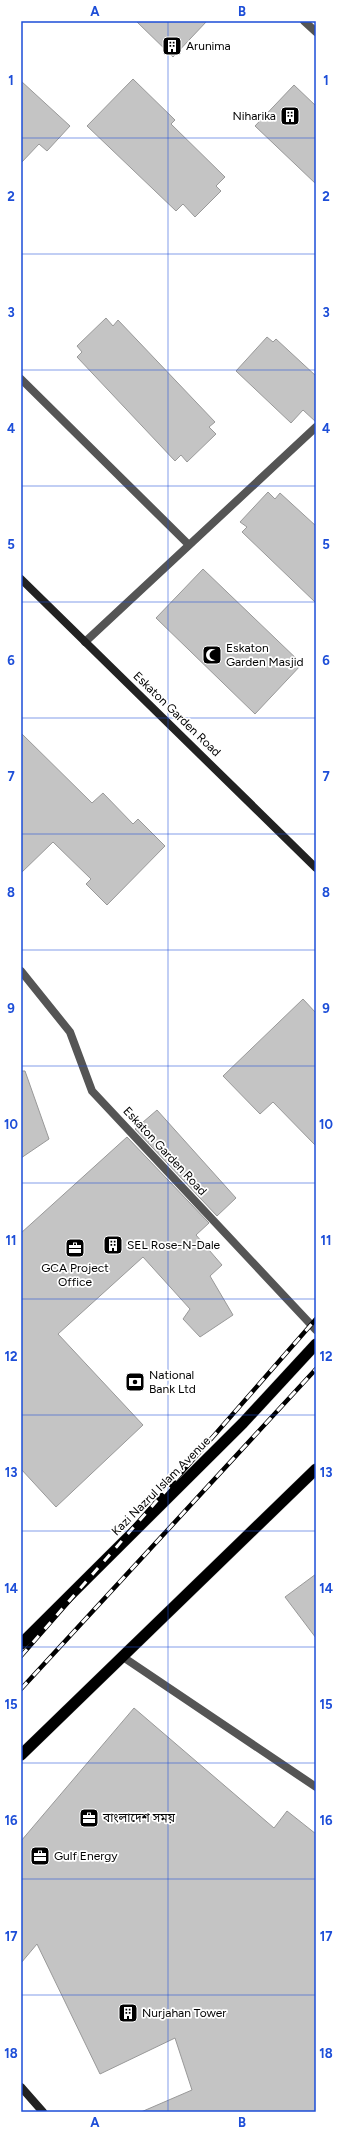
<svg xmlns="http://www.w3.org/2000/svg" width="337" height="2133" font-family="Figtree,'Noto Sans Bengali',sans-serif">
	<rect width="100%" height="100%" fill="#fff"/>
	<!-- building -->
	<path fill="#c4c4c4" stroke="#999" d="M136,21H207L173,57Z
		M133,79L175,120L171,124L225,177L216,186L221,191L195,217L183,204L176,211L87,126Z
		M21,81L70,126L47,151L39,144L21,163Z
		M294,85L316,106V184L255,126Z
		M106,318L113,326L118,320L215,422L209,427L216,434L187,462L181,455L175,461L77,357L82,352L77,346Z
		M267,337L273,342L276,339L316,376V422L303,410L291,423L236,371Z
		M268,492L275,499L280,493L316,526V603L242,532L247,527L240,522Z
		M203,569L302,664L255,714L156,618Z
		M21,733L92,803L103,793L133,824L138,819L165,846L107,905L86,884L91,879L53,842L21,873Z
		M303,999L316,1013V1146L273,1102L260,1114L223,1076Z
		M21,1071H25L49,1139L21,1158Z
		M157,1110L236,1198L217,1216L135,1129Z
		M127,1137L209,1223L196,1235L222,1265L210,1276L233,1315L200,1337L183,1319L190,1309L143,1257L58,1334L143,1425L56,1507L21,1469V1233Z
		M316,1574V1638L285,1597Z
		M134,1708L274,1828L287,1811L316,1834V2112H141L192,2090L175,2038L100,2074L37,1944L21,1963V1841Z"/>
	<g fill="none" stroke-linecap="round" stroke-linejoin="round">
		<!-- trunk casing -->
		<g stroke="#dbdbdb" stroke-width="12">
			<path id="trunk" d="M21,1644L243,1423L316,1344
				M21,1755L316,1469"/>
		</g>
		<!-- service -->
		<path stroke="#555" stroke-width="8" d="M304,21L316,32
			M21,379L189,545
			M85,642L316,427"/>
		<!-- minor -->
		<path stroke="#555" stroke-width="8" d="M21,971L70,1032L92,1091L316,1330
			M123,1657L316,1787"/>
		<!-- secondary -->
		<path stroke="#222" stroke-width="8" d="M21,579L316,868
			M21,2087L43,2112"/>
		<!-- trunk -->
		<use href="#trunk" stroke="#000" stroke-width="11"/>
		<!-- rail casing -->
		<g stroke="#000" stroke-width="4.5">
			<path id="rail" d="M21,1656L316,1319
				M21,1689L316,1369"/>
		</g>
		<!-- rail -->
		<use href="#rail" stroke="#fff" stroke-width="3" stroke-dasharray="9" stroke-linecap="butt"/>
	</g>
	<!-- grid -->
	<path fill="none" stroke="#1d4ed8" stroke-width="1" stroke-opacity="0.55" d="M168,21V2112M21,138H316M21,254H316M21,370H316M21,486H316M21,602H316M21,718H316M21,834H316M21,950H316M21,1066H316M21,1183H316M21,1299H316M21,1415H316M21,1531H316M21,1647H316M21,1763H316M21,1879H316M21,1995H316"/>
	<!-- icons -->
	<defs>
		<g id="building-square" transform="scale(1)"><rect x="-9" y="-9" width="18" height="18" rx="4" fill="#000" stroke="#fff"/><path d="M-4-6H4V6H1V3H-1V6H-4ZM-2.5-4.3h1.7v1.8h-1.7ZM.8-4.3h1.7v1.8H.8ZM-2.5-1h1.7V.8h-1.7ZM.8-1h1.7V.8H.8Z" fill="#fff"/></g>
		<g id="mosque-square" transform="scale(1)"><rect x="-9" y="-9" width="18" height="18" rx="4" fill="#000" stroke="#fff"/><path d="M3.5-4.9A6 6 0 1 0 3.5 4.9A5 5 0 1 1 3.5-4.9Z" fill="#fff"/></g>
		<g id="office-square" transform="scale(1)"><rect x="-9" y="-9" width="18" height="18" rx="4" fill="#000" stroke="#fff"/><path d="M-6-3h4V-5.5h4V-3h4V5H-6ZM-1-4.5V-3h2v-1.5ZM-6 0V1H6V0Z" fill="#fff"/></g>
		<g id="bank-square" transform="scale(1)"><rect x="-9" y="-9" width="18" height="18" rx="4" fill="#000" stroke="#fff"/><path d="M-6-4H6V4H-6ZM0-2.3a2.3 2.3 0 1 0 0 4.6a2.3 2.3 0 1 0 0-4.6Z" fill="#fff"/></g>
	</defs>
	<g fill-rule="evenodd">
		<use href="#building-square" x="172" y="46"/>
		<use href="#building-square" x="290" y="116"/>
		<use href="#mosque-square" x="212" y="655"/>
		<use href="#building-square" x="113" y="1245"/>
		<use href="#office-square" x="75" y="1248"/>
		<use href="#bank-square" x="135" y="1382"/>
		<use href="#office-square" x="89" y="1818"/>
		<use href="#office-square" x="40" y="1856"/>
		<use href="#building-square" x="128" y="2013"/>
	</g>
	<g text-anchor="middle" stroke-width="3.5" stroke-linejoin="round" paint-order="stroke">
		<!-- poi labels -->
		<g font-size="12" fill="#000" stroke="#fff" text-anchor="start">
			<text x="186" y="50">Arunima</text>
			<text x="276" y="120" text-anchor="end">Niharika</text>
			<text x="226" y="652">Eskaton<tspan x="226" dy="14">Garden Masjid</tspan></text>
			<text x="127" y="1249">SEL Rose-N-Dale</text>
			<text x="75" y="1272" text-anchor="middle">GCA Project<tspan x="75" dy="14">Office</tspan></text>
			<text x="149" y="1379">National<tspan x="149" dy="14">Bank Ltd</tspan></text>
			<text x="103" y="1822">বাংলাদেশ সময়</text>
			<text x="54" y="1860">Gulf Energy</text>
			<text x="142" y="2017">Nurjahan Tower</text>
		</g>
		<!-- street labels -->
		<g font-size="12" fill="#000" stroke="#fff">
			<text transform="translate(177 714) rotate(44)" y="4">Eskaton Garden Road</text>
			<text transform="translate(165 1151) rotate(47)" y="4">Eskaton Garden Road</text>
			<text transform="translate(161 1486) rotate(-45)" y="4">Kazi Nazrul Islam Avenue</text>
		</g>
	</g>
	<!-- border -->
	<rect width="337" height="2133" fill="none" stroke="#ffffff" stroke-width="44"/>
	<rect x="22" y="22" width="293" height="2089" fill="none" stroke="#1d4ed8" stroke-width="1.5"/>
	<g font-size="13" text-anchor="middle" font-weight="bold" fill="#1d4ed8">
		<text x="95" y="16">A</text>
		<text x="242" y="16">B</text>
		<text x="11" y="85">1</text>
		<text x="326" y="85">1</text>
		<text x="11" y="201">2</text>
		<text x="326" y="201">2</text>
		<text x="11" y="317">3</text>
		<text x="326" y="317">3</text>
		<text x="11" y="433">4</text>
		<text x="326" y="433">4</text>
		<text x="11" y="549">5</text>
		<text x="326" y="549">5</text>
		<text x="11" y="665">6</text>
		<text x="326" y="665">6</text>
		<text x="11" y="781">7</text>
		<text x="326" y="781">7</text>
		<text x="11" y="897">8</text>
		<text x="326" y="897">8</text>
		<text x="11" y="1013">9</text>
		<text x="326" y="1013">9</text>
		<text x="11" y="1129">10</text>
		<text x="326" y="1129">10</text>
		<text x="11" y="1245">11</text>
		<text x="326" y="1245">11</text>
		<text x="11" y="1361">12</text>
		<text x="326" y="1361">12</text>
		<text x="11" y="1477">13</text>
		<text x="326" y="1477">13</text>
		<text x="11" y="1593">14</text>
		<text x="326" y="1593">14</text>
		<text x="11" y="1709">15</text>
		<text x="326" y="1709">15</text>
		<text x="11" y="1825">16</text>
		<text x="326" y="1825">16</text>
		<text x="11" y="1941">17</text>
		<text x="326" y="1941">17</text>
		<text x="11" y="2058">18</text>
		<text x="326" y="2058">18</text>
		<text x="95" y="2127">A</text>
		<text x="242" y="2127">B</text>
	</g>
</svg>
